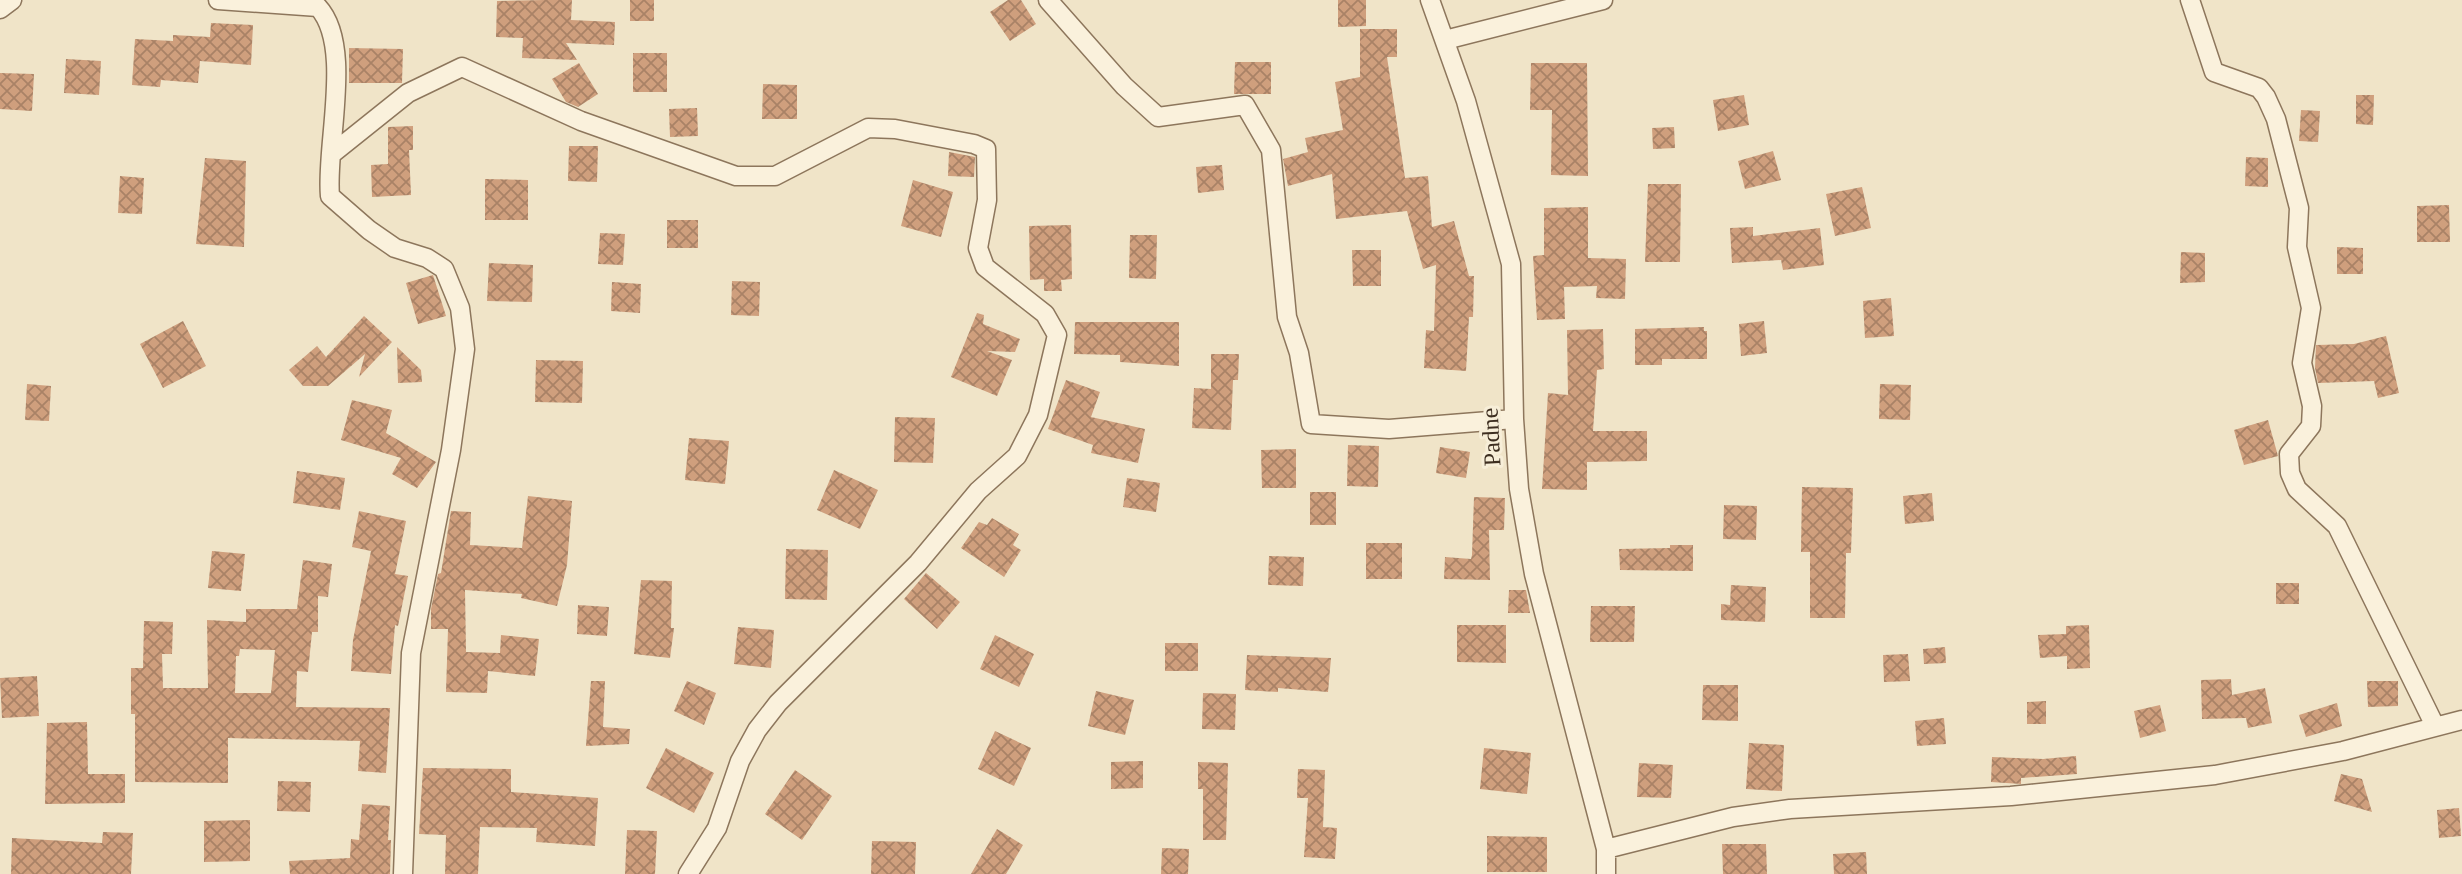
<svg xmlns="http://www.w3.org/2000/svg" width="2462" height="874" font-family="Georgia,serif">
	<defs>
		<pattern id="building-cross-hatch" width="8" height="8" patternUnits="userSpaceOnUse" patternTransform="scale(1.75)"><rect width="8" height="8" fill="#cf9f7d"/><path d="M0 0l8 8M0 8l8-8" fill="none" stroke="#a98266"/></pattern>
	</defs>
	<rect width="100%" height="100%" fill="#f0e4c8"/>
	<!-- building -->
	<path fill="url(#building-cross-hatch)" fill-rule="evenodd" d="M544,0H572L571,20L615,22L614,45L566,43L577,60L522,58L523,38L496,37L497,1Z
		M630,0H654V21H630Z
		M1008,0H1021L1036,24L1010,41L990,12Z
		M1338,0H1366V26L1338,27Z
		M211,23L253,25L251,65L200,61L198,83L161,80L160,87L132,85L135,39L173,41V35L210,37Z
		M1360,29H1397V57H1387L1405,178L1428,176L1432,227L1454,221L1469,276H1474L1473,317H1469L1466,371L1424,368L1426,330L1434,331L1436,265L1423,269L1407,211L1336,219L1332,174L1288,186L1283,159L1308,152L1305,138L1343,130L1335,82L1360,77Z
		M349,48L403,49L402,83H349Z
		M633,53H667V92H633Z
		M66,59L101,61L99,95L64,93Z
		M1235,62H1271V94H1234Z
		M579,63L598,94L578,107L566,102L552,79Z
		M1531,63H1587L1588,176L1551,175L1552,110H1530Z
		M0,73L34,74L32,111L0,109Z
		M763,84L797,85V119H762Z
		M1744,95L1749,125L1718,131L1713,100Z
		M2356,95H2374L2373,125L2356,124Z
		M697,108L698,136L670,137L669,109Z
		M2301,110L2320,111L2318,142L2299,141Z
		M413,126V150H409L411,195L372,197L371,165L388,164V127Z
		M1674,127L1675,148L1653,149L1652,128Z
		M569,146H598L597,182L568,181Z
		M1773,151L1781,180L1745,189L1738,161Z
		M949,152L975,157L974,177L948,176Z
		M2246,157L2268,158V187L2245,186Z
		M205,158L246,161L244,247L196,244Z
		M1222,165L1224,190L1198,193L1196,167Z
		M120,176L144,178L142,214L118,213Z
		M485,179L528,180V220H485Z
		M913,180L953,192L941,237L901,226Z
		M1648,184H1681L1680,262H1645Z
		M1862,187L1871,228L1835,236L1826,194Z
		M2449,205L2450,242H2417V206Z
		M1588,207V258L1626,259L1625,299L1596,298L1597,286L1564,287L1565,319L1537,320L1533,256L1544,255V208Z
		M667,220H698V248H667Z
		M1071,225L1072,279L1061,280L1062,291H1044V279L1030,280L1029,226Z
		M1753,227V236L1820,228L1824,265L1783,270L1781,260L1732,263L1730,228Z
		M600,233L625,234L623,265L598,264Z
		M1130,235H1157L1156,279L1129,278Z
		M2337,247L2363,248V274H2337Z
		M1352,250H1381V286H1353Z
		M2181,252L2205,253V282L2180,283Z
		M489,263L533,265L532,302L487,301Z
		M433,275L446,316L418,324L406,283Z
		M732,281L760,282L759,316L731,315Z
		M612,282L641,284L640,313L611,311Z
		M1891,298L1894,336L1865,338L1863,301Z
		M977,313L984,315L983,324L1020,339L1015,352L987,351L1012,360L997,396L951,377Z
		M364,316L392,342L359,377L365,354L328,386H303L289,370L317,346L326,357Z
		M183,321L206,366L163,388L140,344Z
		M1764,321L1767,353L1741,356L1739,324Z
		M1075,322H1179V366L1120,362V355L1074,354Z
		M1704,327V331H1707V359H1662V365H1635V329Z
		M1603,329L1604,369L1597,370L1593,431H1647V461L1587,462V490L1542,489L1548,393L1568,395L1567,330Z
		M2386,336L2399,393L2378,398L2374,381L2318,383L2315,368L2316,345L2354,344Z
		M397,347L421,370L422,382L398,383Z
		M1211,354H1239L1238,380H1233L1231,430L1192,428L1194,388L1211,389Z
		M536,360L583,361L582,403L535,402Z
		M1066,380L1100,392L1091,417L1145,429L1138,463L1091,453L1093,445L1048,429Z
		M27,384L51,386L49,421L25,420Z
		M1880,384L1911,385L1910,420L1879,419Z
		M352,400L392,410L386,433L436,462L417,488L392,474L401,458L341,440Z
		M895,417L935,418L933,463L894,462Z
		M2268,420L2278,456L2244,465L2234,430Z
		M689,438L729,441L725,484L685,480Z
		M1348,445L1379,446L1378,487L1347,486Z
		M1440,447L1470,452L1466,478L1436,473Z
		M1296,449V488H1262L1261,450Z
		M834,470L878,490L860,529L817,510Z
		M297,471L345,478L340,510L293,503Z
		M1127,478L1160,483L1156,512L1123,507Z
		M1802,487L1853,488L1851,553H1846L1845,618H1810V552H1801Z
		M1310,492H1336V525H1310Z
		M1932,493L1934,521L1905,524L1903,496Z
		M528,496L572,501L567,565L557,606L521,598L522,594L465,590L466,652L500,653L501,635L539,639L535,676L488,671L487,693L446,692L448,629H431V609L438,574L441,573L451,511L471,512L470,545L522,548Z
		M1474,497L1505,498L1504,530H1489L1490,580L1444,579L1445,557L1471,559L1472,555Z
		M1724,505L1757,506L1756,540L1723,539Z
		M359,511L406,521L395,574L408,576L398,626L395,625L391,674L351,671L353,640L371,551L352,547Z
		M992,518L1019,534L1013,545L1021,550L1004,577L961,548L979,522L987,525Z
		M1366,543H1402V579H1366Z
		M1670,545H1693V571L1620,570L1619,549L1670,548Z
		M786,549L828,550L827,600L785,599Z
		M212,551L245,554L241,591L208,588Z
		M1269,556L1304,557L1303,586L1268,585Z
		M303,560L332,564L328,597L318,596V632H312L308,672L297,671L296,707L390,708L386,773L358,771L360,741L228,738V783L135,782V714H131V668H143L144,621L173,622L172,654H162L163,688H208L207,620L246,622V609H297ZM240,649L275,650L271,693H235L236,656H239Z
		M926,573L960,602L937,629L904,599Z
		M641,580L672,581L671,628H674L670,658L634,654Z
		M2276,583H2299V604H2276Z
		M1731,585L1766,587L1765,622L1721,620V604L1730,605Z
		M1509,590H1526L1530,613H1508Z
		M578,605L609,607L607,636L577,634Z
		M1591,606H1635L1634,642H1590Z
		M1457,625H1506V663L1457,662Z
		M2089,625L2090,668L2067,669V656L2040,658L2038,635L2066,634V626Z
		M738,627L774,630L771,668L734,664Z
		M995,635L1034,654L1019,687L980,669Z
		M1165,643H1198V671H1165Z
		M1945,647L1946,663L1924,664L1923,649Z
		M1908,654L1910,681L1884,682L1883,655Z
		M1247,655L1331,658L1328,692L1278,688V692L1245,690Z
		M37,676L39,716L2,718L0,678Z
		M2231,679L2232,695L2265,688L2272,723L2248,728L2246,718L2202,719L2201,680Z
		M591,681H605L603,727L630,729L629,744L586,746Z
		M687,681L716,693L704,725L674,711Z
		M2367,681H2398V706L2368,707Z
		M1703,685H1738V721L1702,720Z
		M1096,691L1134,700L1125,735L1088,726Z
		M1203,693L1236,694L1235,730L1202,729Z
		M2046,701V724H2027V702Z
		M2337,703L2342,726L2306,737L2299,715Z
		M2160,705L2166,731L2140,738L2134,711Z
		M1944,718L1946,744L1917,746L1915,721Z
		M87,722L88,774H125V803L45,804L47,723Z
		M995,731L1031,748L1014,786L978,769Z
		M1749,743L1784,745L1782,791L1746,789Z
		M666,748L714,773L694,813L646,788Z
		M1484,748L1531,753L1527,794L1480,789Z
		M2076,756L2077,774L2021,778V784L1991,782L1992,757L2043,759Z
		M1143,761V788L1111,789V762Z
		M1198,762L1228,763L1226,840H1203V789H1198Z
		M1639,763L1673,765L1671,798L1637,797Z
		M423,768L511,769V792L598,798L595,846L536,842L537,828L480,827L478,874H445L446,835L419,834Z
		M1298,769L1325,770L1323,827L1337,828L1335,859L1304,857L1308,798H1297Z
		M795,770L832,796L802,840L765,814Z
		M2341,774L2362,779L2372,812L2334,801Z
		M278,781L311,782L310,812L277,811Z
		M362,804L390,806L388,840H391L390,874H290L289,861L350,858L351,839L359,840Z
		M2459,808L2461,836L2439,838L2437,810Z
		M250,820V861L204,862V821Z
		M997,829L1023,845L1006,874H971Z
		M627,830L657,831L655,874H625Z
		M103,832L133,833L131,874H11L12,838L102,843Z
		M1487,836L1547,837V872H1487Z
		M872,841L916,842L915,874H871Z
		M1722,844H1766L1767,874H1723Z
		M1162,848L1189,849L1188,874H1161Z
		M1866,852L1867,874H1834L1833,854Z"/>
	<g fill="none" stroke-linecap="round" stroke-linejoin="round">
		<!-- street casing -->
		<g stroke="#8d765c" stroke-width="21">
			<path id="street" d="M218,0L318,7C354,46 325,146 330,196L369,230L395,248L427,258L444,269L460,308L465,349L451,450L411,653L403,874
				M1048,0L1124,86L1158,117L1245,105L1271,150L1287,317L1299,353L1311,424L1389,429L1514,419
				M1430,0L1466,101L1511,264L1514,419L1519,489L1534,574L1606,849V874
				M2190,0L2214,72L2259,88L2266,97L2276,119L2299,208L2297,247L2311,308L2302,363L2312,406L2311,426L2289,454L2290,473L2297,489L2337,526L2435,726
				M0,9L12,0
				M1445,40L1603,0
				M333,153L408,93L462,67L581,121L736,176H775L868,128L895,129L974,144L986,149L987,200L978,248L985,267L1045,314L1057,335L1038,415L1017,456L978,491L918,563L778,703L757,730L740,761L717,828L688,874
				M1606,849L1733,817L1790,809L2011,796L2215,775L2343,751L2462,720"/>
		</g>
		<!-- street -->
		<use href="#street" stroke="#faf1dc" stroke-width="18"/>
	</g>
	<g text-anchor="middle" stroke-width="6" stroke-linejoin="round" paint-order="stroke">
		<!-- street labels -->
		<g font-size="24" fill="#3d2e20" stroke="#f7eed8">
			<text transform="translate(1491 437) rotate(-93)" y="8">Padne</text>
		</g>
	</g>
</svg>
